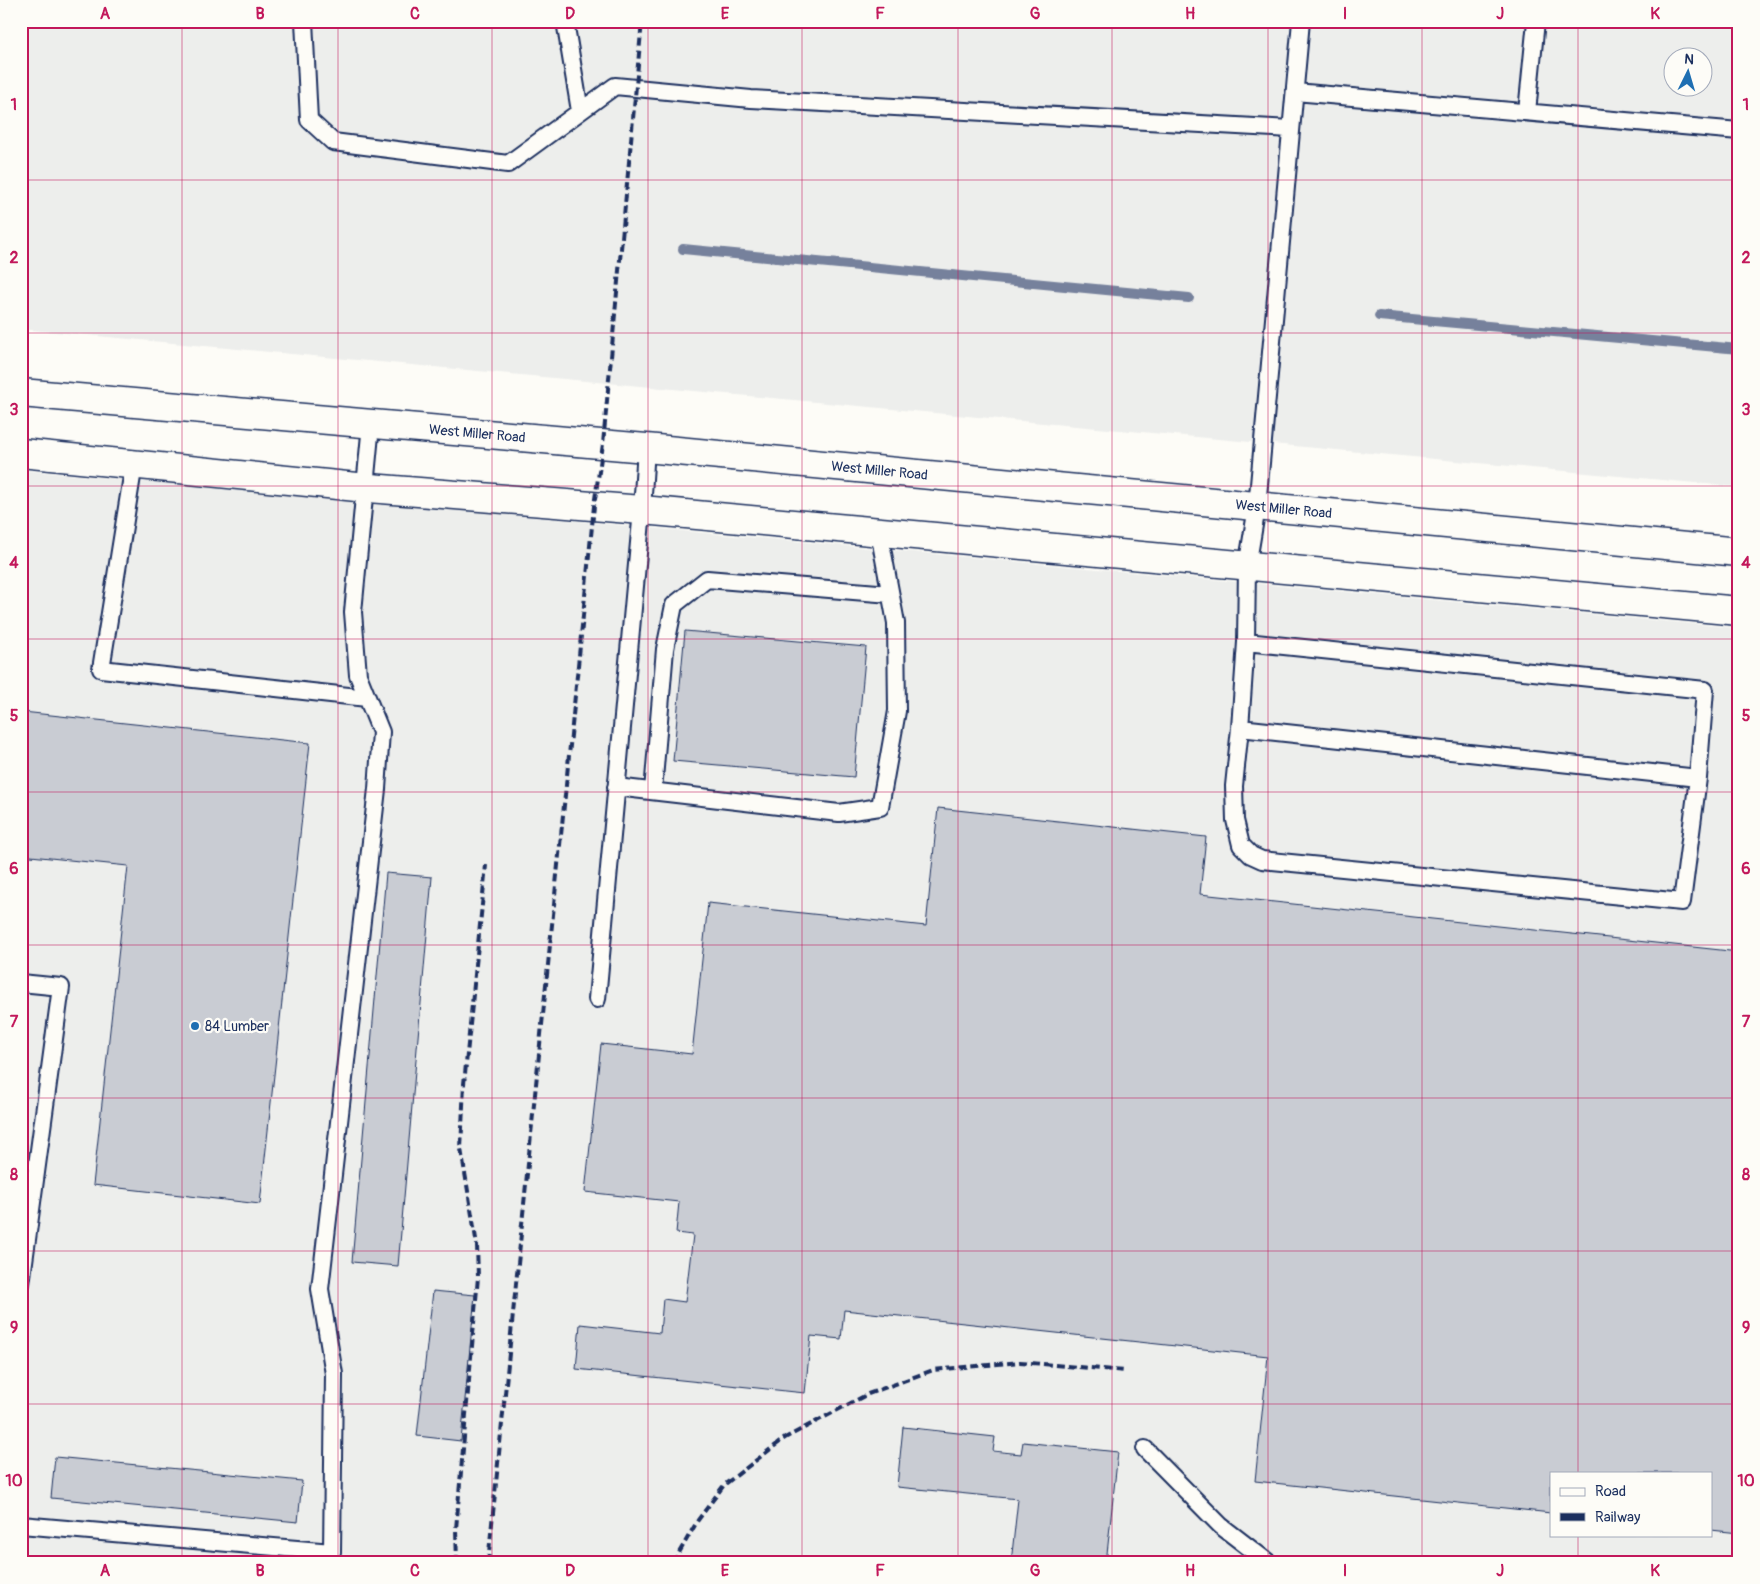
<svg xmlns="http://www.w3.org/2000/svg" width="1760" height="1584" font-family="Pangolin,sans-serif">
	<rect width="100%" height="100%" fill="#fdfcf7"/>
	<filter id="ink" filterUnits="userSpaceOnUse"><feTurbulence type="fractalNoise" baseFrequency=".02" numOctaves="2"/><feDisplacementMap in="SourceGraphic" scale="10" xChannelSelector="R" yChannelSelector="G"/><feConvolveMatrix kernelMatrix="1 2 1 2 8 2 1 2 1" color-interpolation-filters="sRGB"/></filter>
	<g filter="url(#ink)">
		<!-- built -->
		<path fill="#edeeec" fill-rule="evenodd" d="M21,21H1739V487L21,329ZM1672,58H1702V88H1672Z
			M21,470L1739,628V1563H21ZM1551,1473H1711V1535H1551Z"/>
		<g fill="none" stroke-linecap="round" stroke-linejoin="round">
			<!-- stream -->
			<path stroke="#76819c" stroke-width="10" d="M683,249L1189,298
				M1379,316L1739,349"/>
		</g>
		<!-- building -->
		<path fill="#c9ccd3" stroke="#1b2f5e" d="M685,631L866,647L854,777L673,761Z
			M23,712L310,743L260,1204L93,1185L128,866L21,855V729Z
			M938,808L1206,837L1200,894L1739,952V1533L1711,1530V1473H1551V1513L1255,1481L1268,1356L844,1310L841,1339L811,1336L805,1393L576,1369L580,1324L660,1333L663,1299L685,1302L693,1235L676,1233L679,1202L585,1192L601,1044L692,1054L708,903L926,926Z
			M386,873L432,877L398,1266L352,1262Z
			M433,1291L475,1295L461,1441L417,1436Z
			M903,1427L995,1437L993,1451L1021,1454L1023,1442L1118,1452L1106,1563H1011L1018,1499L897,1487Z
			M55,1457L302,1481L298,1522L51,1498Z"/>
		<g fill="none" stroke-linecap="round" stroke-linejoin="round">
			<!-- service casing -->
			<g stroke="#1b2f5e" stroke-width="20">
				<path id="service" d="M304,21L309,120L333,142L508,164L615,86L751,99L1291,129
					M565,21L580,111
					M1301,21L1257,507L1247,567L1246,642L1240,728L1234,786L1235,820L1241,845L1251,855L1262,860L1682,902L1698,778
					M1295,92L1739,131
					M1527,112L1536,21
					M134,464L101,669L367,698
					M1240,728L1698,778L1705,690L1246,642
					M616,787L839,813L880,807L897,711L896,623L879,532
					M653,791L665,649L674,605L707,579L890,594
					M21,983L61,987L21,1284
					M597,999L642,510L646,448
					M1145,1449L1221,1526L1269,1563
					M21,1525L332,1552L334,1374L320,1289L377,789L381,732L358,675L353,612L371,424"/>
			</g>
			<!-- secondary casing -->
			<g stroke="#1b2f5e" stroke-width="31">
				<g id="secondary">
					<path id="s1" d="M21,393L646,448L1739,552"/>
					<path d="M21,453L357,487L642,510L1739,611"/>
				</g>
			</g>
			<!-- service -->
			<use href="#service" stroke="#fdfcf7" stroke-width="16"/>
			<!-- secondary -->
			<use href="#secondary" stroke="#fdfcf7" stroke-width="28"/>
			<!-- rail -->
			<path stroke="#1b2f5e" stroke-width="4" stroke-dasharray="8 4" stroke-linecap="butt" d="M457,1563L456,1529L478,1277L477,1245L461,1149L464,1084L486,865
				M488,1563L594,506L603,444L642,21
				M673,1563L698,1520L724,1485L785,1438L868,1394L933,1370L1020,1362L1125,1371"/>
		</g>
	</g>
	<!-- grid -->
	<path fill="none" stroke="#c2185b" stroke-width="1" stroke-opacity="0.55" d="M182,21V1563M338,21V1563M492,21V1563M648,21V1563M802,21V1563M958,21V1563M1112,21V1563M1268,21V1563M1422,21V1563M1578,21V1473M21,180H1739M21,333H1739M21,486H1739M21,639H1739M21,792H1739M21,945H1739M21,1098H1739M21,1251H1739M21,1404H1739M1578,1535V1563"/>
	<!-- markers -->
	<circle fill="#1f6fb2" stroke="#fdfcf7" stroke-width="2" cx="195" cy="1026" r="5"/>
	<g text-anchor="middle" stroke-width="4.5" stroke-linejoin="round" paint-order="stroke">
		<!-- street labels -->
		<g font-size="14" fill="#1b2f5e" stroke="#fdfcf7">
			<text dy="5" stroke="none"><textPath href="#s1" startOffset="458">West Miller Road</textPath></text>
			<text dy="5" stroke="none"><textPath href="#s1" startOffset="862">West Miller Road</textPath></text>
			<text dy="5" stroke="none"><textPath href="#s1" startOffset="1268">West Miller Road</textPath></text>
		</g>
		<!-- poi labels -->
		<g font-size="14" fill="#1b2f5e" stroke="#fdfcf7" text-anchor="start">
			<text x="205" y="1031">84 Lumber</text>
		</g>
	</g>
	<!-- margin -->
	<rect width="1760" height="1584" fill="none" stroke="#fdfcf7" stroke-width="55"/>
	<!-- legend -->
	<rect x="1550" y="1472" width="162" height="65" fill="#fdfcf7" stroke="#a3aaba"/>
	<rect x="1560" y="1488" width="25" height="8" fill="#fdfcf7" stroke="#a3aaba"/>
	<text x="1595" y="1496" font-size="15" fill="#1b2f5e">Road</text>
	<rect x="1560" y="1513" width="25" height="8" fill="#1b2f5e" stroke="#a3aaba"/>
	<text x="1595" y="1522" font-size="15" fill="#1b2f5e">Railway</text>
	<!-- north arrow -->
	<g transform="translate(1688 72) rotate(5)"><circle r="24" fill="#fdfcf7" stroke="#a3aaba"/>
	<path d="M0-4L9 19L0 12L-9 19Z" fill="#1f6fb2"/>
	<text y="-8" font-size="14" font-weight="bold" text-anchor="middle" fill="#1b2f5e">N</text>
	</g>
	<rect x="28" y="28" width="1704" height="1528" fill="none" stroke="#c2185b" stroke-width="2"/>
	<g font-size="16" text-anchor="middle" font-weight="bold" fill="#c2185b">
		<text x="105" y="19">A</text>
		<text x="260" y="19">B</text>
		<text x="415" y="19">C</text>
		<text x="570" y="19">D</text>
		<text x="725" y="19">E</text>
		<text x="880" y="19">F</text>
		<text x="1035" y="19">G</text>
		<text x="1190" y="19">H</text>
		<text x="1345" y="19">I</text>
		<text x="1500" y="19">J</text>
		<text x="1655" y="19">K</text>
		<text x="14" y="110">1</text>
		<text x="1746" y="110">1</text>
		<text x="14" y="263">2</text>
		<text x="1746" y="263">2</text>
		<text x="14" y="415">3</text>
		<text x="1746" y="415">3</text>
		<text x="14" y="568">4</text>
		<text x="1746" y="568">4</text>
		<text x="14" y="721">5</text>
		<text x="1746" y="721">5</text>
		<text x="14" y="874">6</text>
		<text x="1746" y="874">6</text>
		<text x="14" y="1027">7</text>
		<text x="1746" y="1027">7</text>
		<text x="14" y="1180">8</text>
		<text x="1746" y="1180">8</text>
		<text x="14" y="1333">9</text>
		<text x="1746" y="1333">9</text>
		<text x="14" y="1486">10</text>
		<text x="1746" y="1486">10</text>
		<text x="105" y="1576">A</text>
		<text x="260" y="1576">B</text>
		<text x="415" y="1576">C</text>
		<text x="570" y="1576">D</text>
		<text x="725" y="1576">E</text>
		<text x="880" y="1576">F</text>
		<text x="1035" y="1576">G</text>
		<text x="1190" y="1576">H</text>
		<text x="1345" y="1576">I</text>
		<text x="1500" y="1576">J</text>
		<text x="1655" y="1576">K</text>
	</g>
</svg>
